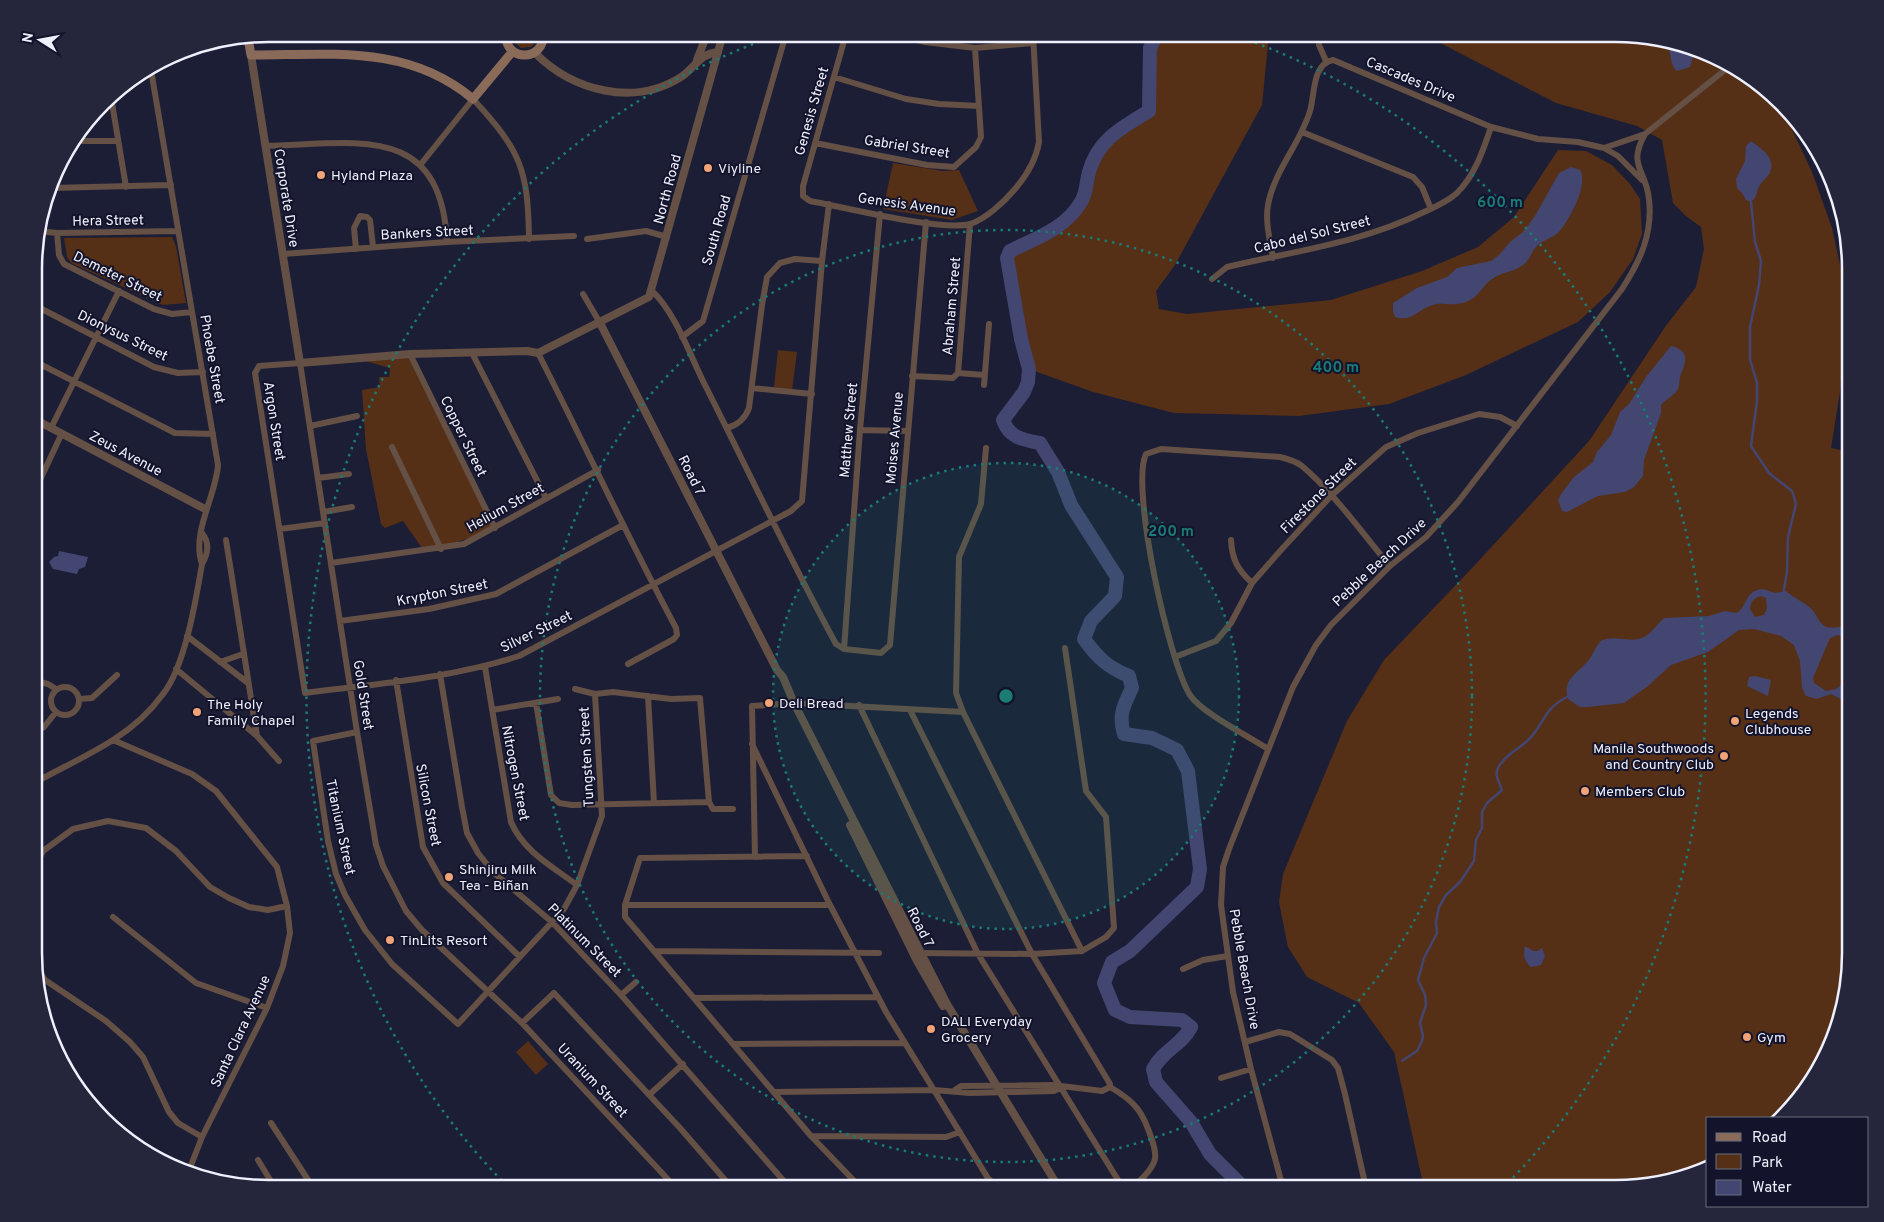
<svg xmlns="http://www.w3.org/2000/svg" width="1884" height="1222" font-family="Overpass,sans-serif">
	<rect width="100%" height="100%" fill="#1c1e36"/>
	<!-- green -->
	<path fill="#562f17" d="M514,34H536V41L531,47L521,48L514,42Z
		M1157,34H1269L1262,105L1175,265L1156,291L1159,309L1187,314L1331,300L1422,271L1478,247L1514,217L1558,150L1586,151L1612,165L1630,184L1640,199L1642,234L1633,259L1610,292L1578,322L1466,375L1389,404L1299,416L1174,413L1093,392L1029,369L1021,339L1007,258L1010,251C1036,238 1065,229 1081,202C1087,192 1086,182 1089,172C1098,139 1123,127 1149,111L1150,48Z
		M1423,34H1614L1690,46L1746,74L1786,117L1812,172L1832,228L1843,279L1845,332L1840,392L1831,448L1850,452V967L1838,1028L1810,1084L1773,1118H1708V1164L1629,1188H1424L1394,1052L1359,1003L1307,977L1288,947L1279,902L1283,874L1347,721L1384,660L1474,566L1589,441L1665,327L1696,287L1704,249L1701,227L1686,216L1673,203L1662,140L1637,126L1556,103Z
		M893,163L943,171L959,170L978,211L952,220L883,209Z
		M172,237L176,246L186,303L163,305L71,263L67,257L64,238Z
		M778,350L797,352L792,390L774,387Z
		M409,356L495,529L440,548L424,551L403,521L385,528L381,524L366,449L362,390L380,387L379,377H389L390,368L358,359Z
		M528,1041L548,1064L536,1075L516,1052Z"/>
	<!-- water -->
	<path fill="#434671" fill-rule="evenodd" d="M1665,42L1695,49L1690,67L1677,71C1668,63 1673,51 1665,42Z
		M1751,141C1761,149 1776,157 1770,172C1768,177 1763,180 1760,185C1756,191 1758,197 1751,202L1746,200L1742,193L1737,188L1736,179L1745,161L1746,146Z
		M1571,167L1580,170C1589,185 1569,220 1559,232C1553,238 1542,240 1536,247C1531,252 1530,260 1523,265C1514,272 1501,272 1492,279C1483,285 1480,295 1470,300C1452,309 1443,300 1430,306C1416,311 1412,322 1395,317L1393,311V303L1417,288L1447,277L1457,268L1491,261L1500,254L1510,242L1523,232L1535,216L1559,173Z
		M1671,346C1692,351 1685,363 1680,377C1679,380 1680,385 1678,389C1675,395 1666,399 1661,405V413L1644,460L1643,476L1634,487L1625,492L1598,496L1567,512L1562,511L1558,500L1561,494L1574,477L1593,462L1597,452L1611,435L1620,412L1629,404L1646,377Z
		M59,551L88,557L85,567L79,569L77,574L53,569L49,562L54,557L58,556Z
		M1763,589L1775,593L1786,591C1795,599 1807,603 1814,612C1818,617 1819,624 1827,627C1835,629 1842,625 1850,627V639L1838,635L1830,638L1813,678L1814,683L1826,691L1836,689L1843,683L1850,684V704L1831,694L1817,699L1806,696L1802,688L1800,661L1794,645L1781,636L1754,629L1739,630L1708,652L1671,665L1648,686L1624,703L1588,707H1580L1568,699C1562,679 1577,674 1588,661C1593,655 1595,647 1601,641C1615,634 1630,644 1644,637C1652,633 1657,624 1664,618L1709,616L1725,611L1737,613C1748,605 1745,590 1763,589ZM1761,596L1766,598L1767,608L1764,615L1755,617L1750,609C1751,602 1753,598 1761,596Z
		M1755,676L1771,680L1768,696L1747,686L1749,677Z
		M1525,946L1533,951H1538L1542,948L1545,956L1541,965L1531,967C1524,961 1523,955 1525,946Z"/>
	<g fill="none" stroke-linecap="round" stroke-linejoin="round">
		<!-- stream -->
		<path stroke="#434671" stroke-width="2.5" d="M1751,202L1755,242L1761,261L1759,285L1750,327V359L1757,383V401L1751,446L1769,473L1792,491L1796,504L1788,537L1787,572L1783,595
			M1402,1061L1417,1051L1422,1041L1423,1036L1420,1023L1426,1005L1425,995L1418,980L1424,958L1437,933L1436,922L1439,907L1446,895L1460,882L1474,861L1476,840L1482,828V812L1487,803L1502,790C1500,783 1494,776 1498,768C1504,756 1517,750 1526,742C1544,727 1541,710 1567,697"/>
		<!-- river -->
		<path stroke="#434671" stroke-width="14" d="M1157,34L1150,48L1149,111C1123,127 1098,139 1089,172C1086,182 1087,192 1081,202C1065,229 1036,238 1010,251L1007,258L1021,339L1029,369L1028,382L1024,392L1003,420C1009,438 1024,440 1040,443L1058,472L1071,505L1117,577L1115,596L1091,621L1084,639C1098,658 1107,667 1129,676L1132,688C1124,705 1118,715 1124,734L1152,738L1177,750L1188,771L1200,869L1197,887L1130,951L1112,962L1104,983L1115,1010L1130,1017L1182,1020L1191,1027C1182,1045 1164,1049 1153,1069L1156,1082L1191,1122L1210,1154L1244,1188"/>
		<!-- minor -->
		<path stroke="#645045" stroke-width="6" d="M846,34L803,186V196L810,201C844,207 942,232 970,224C986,219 1004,202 1015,189C1027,175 1036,160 1039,142L1033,34
			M895,34L925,42L975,48L1033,43
			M1319,45L1326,61
			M151,70L218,465C216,496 191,533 202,564
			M834,77L906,99L939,104L979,106
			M111,97L126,187
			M1302,132L1413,177L1422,187L1431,209
			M76,141H118
			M815,143L927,165L954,167L976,147L981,137L975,48
			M265,146C355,144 441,121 447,242
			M1604,148L1645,134
			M421,164L473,99C521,151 528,169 529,239
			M51,188L171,185
			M38,231L57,233L178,231
			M57,233L59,255L64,264L154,309L172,314L192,312
			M587,239L646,231L667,237
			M356,249L354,228L360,216L367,217L370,220L373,247
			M283,254L447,242L574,236
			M1273,258C1270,240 1265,222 1268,205C1274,171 1300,144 1310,111C1315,94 1312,64 1333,60L1491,127L1538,139L1578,142L1604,148L1618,156L1642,180
			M1212,279L1227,267C1294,251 1361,243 1424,212C1435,207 1447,202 1457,193C1475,175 1483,151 1491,127
			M652,291C675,312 690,355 704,383C748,470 789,558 836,644L844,649L881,653L890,645L926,222
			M583,294L600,323
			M36,306L154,367L178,373L203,372
			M682,337L703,321L786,34
			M472,353L546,498
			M538,353C585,445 628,538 676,628L677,635L674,639L628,664
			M410,354L495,528
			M36,362L175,433L213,434
			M958,373L984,375
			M912,376L953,378L958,373L970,224
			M984,385L989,324
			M752,388L812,394
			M310,426L357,416
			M51,428L119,291
			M727,428C738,425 745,419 749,408L762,305L767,277L780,263L795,259L822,261
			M860,430L907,431
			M392,447L441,549
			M986,448L981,504L959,557L956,693L963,712L1082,951
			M318,478L349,474
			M36,505L40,480L62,433
			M323,512L352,507
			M280,529L325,523
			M226,540L257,736L279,761
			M1231,540C1232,560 1238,570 1252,583
			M331,563L464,544L598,470
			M340,621L429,609L496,594L623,525
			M187,636L248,683
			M844,649L860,430L880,214
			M1175,657L1216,641L1231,623L1252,583L1281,550L1331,496L1386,447L1418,433L1479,414L1500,417L1517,426
			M220,662L243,654
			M485,667L511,822C523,851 553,867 577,885
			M176,669L257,736
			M440,674L462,807L467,833L478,853L494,873L552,922L621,995L790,1188
			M396,680L423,847L443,883L520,957
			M36,681L48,684L56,689
			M51 701a14 14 0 1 1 28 0a14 14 0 1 1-28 0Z
			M575,689L595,694L613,692L671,699L700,698L709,802L713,809H733
			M648,696L654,803
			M79,699L92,698L117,675
			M536,703L551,795L559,803L572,805L709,802
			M859,705L978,954L1123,1188
			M492,710L558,699
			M910,710L1032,954L1110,1084V1087L1102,1091L1053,1085L961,1086L955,1090
			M36,731L44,727L56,712
			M357,732L313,741L328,841L336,874L345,895L365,930L392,964L458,1024L564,909L577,885L602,816L595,694
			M113,740L192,774L216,791L277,867L287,906L290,933L283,966L267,1008L202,1137L188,1173
			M752,744L830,905L886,1012L994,1188
			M1268,749C1248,736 1202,713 1190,695C1169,662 1130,487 1146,454L1161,449L1280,457C1288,459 1296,461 1302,466C1335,494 1362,533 1390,566
			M36,782C61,768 88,756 113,740C132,728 150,712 163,694C185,667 196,599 202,564C208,554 210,543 202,533
			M807,856L640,858L625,905V917L811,1136L861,1188
			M755,857L752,706L794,703L963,712
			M36,864L43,851L73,829L108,821L146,828L176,851L210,887L229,898L249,907L268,910L287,906
			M625,905H830
			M113,917L196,983L267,1008
			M655,951L879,953
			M917,953L1032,954L1082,951L1106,937L1114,928L1106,817L1086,791L1065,648
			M36,967L45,980L106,1021L130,1042L143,1057L169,1112L178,1123L202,1137
			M1183,969L1203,960L1228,956
			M38,988L45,980
			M621,995L636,982
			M694,998L878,997
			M522,1023L554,993L680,1128L732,1188
			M1245,1042L1279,1032L1290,1034L1332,1060L1338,1068L1345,1094L1366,1188
			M733,1044L904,1043
			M1221,1078L1251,1069
			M1110,1087C1136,1102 1143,1112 1152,1140C1154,1146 1156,1152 1155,1159C1152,1171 1140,1181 1131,1188
			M774,1092L934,1090L970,1093L1054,1091L1060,1088
			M649,1095L683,1064
			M271,1123L312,1186L325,1188
			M811,1136L946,1137L960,1132
			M258,1160L275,1188
			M857,1184H977L990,1180
			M676,1188L522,1023L422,930L406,911L383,866L376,845L357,732L300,363L259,366L255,373L305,693C376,684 451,678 519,656L791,511L802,501L822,261L829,204
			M1283,1188L1251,1069L1233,992L1221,905L1223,867L1229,849L1293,687L1316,645L1331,625L1390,566L1426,537L1458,502L1622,289C1640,261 1653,234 1649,199C1646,169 1627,166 1645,134L1730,66"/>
		<!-- tertiary -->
		<path stroke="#645045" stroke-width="8" d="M535,53C573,91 634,107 681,77C696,67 699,54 718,52
			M251,55L300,363L410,354L527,351L538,353L649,297L723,34
			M697,60L707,34
			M600,323L777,670L783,677L794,703L947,1004L1059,1188
			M36,420L205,509
			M850,825L917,961L943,1006"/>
		<!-- secondary -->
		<path stroke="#8a6b59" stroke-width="9" d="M506,34C504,62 545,62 543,34
			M248,38L251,55C331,55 408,44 473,99L512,52"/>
	</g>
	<!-- distance rings -->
	<circle cx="1006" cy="696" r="233" fill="#1a7c75" fill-opacity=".12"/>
	<g fill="none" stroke="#1a7c75" stroke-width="2.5" stroke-dasharray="2.5 5">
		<circle cx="1006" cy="696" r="233"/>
		<circle cx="1006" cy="696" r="466"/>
		<path d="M507 1186A699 699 0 0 1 778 35M1234 35A699 699 0 0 1 1505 1186"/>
	</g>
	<!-- markers -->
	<g fill="#efa377" stroke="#13142b" stroke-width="2">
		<circle cx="708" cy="168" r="5"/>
		<circle cx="321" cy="175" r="5"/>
		<circle cx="769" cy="703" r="5"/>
		<circle cx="197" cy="712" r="5"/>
		<circle cx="1735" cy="721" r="5"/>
		<circle cx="1724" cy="756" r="5"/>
		<circle cx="1585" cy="791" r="5"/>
		<circle cx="449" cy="877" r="5"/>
		<circle cx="390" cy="940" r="5"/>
		<circle cx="931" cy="1029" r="5"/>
		<circle cx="1747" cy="1037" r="5"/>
	</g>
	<g text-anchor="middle" stroke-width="4" stroke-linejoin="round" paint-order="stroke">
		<!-- street labels -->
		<g font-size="14" fill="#eef0fd" stroke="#13142b">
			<text transform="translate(1411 79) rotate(23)" y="5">Cascades Drive</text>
			<text transform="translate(811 111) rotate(-74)" y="5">Genesis Street</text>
			<text transform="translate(907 146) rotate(9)" y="5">Gabriel Street</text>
			<text transform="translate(667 189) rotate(-75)" y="5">North Road</text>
			<text transform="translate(287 198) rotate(81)" y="5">Corporate Drive</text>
			<text transform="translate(907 204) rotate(8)" y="5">Genesis Avenue</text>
			<text transform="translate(108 220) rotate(-1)" y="5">Hera Street</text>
			<text transform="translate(716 230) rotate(-74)" y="5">South Road</text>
			<text transform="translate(427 232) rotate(-3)" y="5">Bankers Street</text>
			<text transform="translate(1312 234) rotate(-14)" y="5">Cabo del Sol Street</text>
			<text transform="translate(118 276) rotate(26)" y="5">Demeter Street</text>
			<text transform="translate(951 306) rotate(-85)" y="5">Abraham Street</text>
			<text transform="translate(123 335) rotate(26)" y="5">Dionysus Street</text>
			<text transform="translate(213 359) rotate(80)" y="5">Phoebe Street</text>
			<text transform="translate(275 421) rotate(81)" y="5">Argon Street</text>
			<text transform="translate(848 430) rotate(-85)" y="5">Matthew Street</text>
			<text transform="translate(464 436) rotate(64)" y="5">Copper Street</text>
			<text transform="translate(894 438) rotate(-85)" y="5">Moises Avenue</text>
			<text transform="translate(126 453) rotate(28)" y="5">Zeus Avenue</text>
			<text transform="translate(692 475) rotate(63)" y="5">Road 7</text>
			<text transform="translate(1318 495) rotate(-45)" y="5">Firestone Street</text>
			<text transform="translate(505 507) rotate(-29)" y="5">Helium Street</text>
			<text transform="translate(1379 562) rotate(-43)" y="5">Pebble Beach Drive</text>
			<text transform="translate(442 592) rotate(-11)" y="5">Krypton Street</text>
			<text transform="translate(536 631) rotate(-26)" y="5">Silver Street</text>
			<text transform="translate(364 695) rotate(81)" y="5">Gold Street</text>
			<text transform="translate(586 757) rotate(-93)" y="5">Tungsten Street</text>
			<text transform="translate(516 773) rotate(79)" y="5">Nitrogen Street</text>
			<text transform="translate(429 805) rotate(79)" y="5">Silicon Street</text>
			<text transform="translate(341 827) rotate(78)" y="5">Titanium Street</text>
			<text transform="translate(921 927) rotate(63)" y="5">Road 7</text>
			<text transform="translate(585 940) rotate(45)" y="5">Platinum Street</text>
			<text transform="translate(1245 969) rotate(80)" y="5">Pebble Beach Drive</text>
			<text transform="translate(240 1031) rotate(-65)" y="5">Santa Clara Avenue</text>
			<text transform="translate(593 1080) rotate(47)" y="5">Uranium Street</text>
		</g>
		<!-- poi labels -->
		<g font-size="14" fill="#eef0fd" stroke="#13142b" text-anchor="start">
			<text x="718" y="173">Viyline</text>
			<text x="331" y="180">Hyland Plaza</text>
			<text x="779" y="708">Deli Bread</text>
			<text x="207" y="709">The Holy<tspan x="207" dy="16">Family Chapel</tspan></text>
			<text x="1745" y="718">Legends<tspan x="1745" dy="16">Clubhouse</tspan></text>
			<text x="1714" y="753" text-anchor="end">Manila Southwoods<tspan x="1714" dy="16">and Country Club</tspan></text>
			<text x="1595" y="796">Members Club</text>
			<text x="459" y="874">Shinjiru Milk<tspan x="459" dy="16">Tea - Biñan</tspan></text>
			<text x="400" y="945">TinLits Resort</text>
			<text x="941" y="1026">DALI Everyday<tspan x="941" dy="16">Grocery</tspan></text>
			<text x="1757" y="1042">Gym</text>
		</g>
	</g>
	<!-- crop -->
	<path d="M0 0H1884V1222H0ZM269 42H1615A227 227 0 0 1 1842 269V953A227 227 0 0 1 1615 1180H269A227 227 0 0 1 42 953V269A227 227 0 0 1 269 42Z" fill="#25263c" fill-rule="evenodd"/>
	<path fill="none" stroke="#eef0fd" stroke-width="2.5" d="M269 42H1615A227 227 0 0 1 1842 269V953A227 227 0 0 1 1615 1180H269A227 227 0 0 1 42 953V269A227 227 0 0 1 269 42Z"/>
	<circle cx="1006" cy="696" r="8" fill="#1a7c75" stroke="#13142b" stroke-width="2.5"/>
	<g font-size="15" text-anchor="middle" font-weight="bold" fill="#1a7c75" stroke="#13142b" stroke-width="4" stroke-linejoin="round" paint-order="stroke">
		<text x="1500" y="207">600 m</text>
		<text x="1336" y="372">400 m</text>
		<text x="1171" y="536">200 m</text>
	</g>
	<!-- legend -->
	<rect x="1706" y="1117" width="162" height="90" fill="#13142b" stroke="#6b6c7f"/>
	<rect x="1716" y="1133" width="25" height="8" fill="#8a6b59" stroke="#6b6c7f"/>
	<text x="1752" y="1142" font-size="15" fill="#eef0fd">Road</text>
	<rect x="1716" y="1154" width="25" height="15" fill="#562f17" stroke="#6b6c7f"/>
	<text x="1752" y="1167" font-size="15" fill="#eef0fd">Park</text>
	<rect x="1716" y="1180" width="25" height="15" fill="#434671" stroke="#6b6c7f"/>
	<text x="1752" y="1192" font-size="15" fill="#eef0fd">Water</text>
	<!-- north arrow -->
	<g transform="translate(40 40) rotate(281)" stroke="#13142b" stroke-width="4" paint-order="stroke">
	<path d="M0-4L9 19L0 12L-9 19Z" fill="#eef0fd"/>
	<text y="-8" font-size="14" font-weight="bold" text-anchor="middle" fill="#eef0fd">N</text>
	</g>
</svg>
